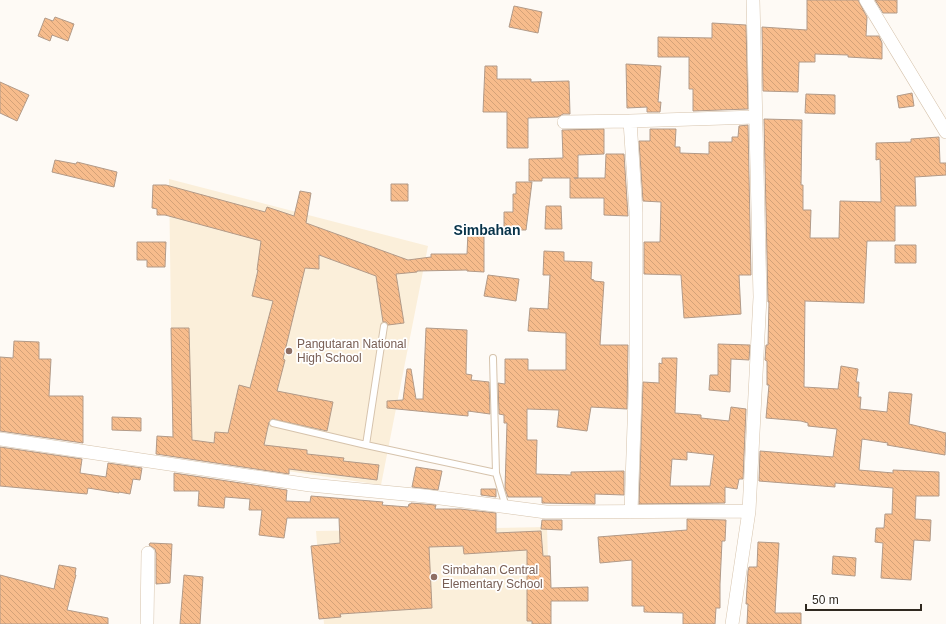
<svg xmlns="http://www.w3.org/2000/svg" width="946" height="624" font-family="Arial,sans-serif">
	<defs>
		<pattern id="building-back-hatch" width="6" height="6" patternUnits="userSpaceOnUse"><rect width="6" height="6" fill="#f7bc8c"/><path d="M-1 5l2 2M0 0l6 6M5-1l2 2" fill="none" stroke="#d4a278"/></pattern>
	</defs>
	<rect width="100%" height="100%" fill="#fefaf5"/>
	<!-- education -->
	<path fill="#fbefda" d="M169,179L428,246L381,485L220,461L173,457Z
		M547,527L550,624H324L316,531Z"/>
	<!-- building -->
	<path fill="url(#building-back-hatch)" stroke="#b29a88" fill-rule="evenodd" d="M807,0H858L867,17L866,36H879L882,43V59L848,57V55L815,54V62H799L798,92L763,91L762,27L807,30Z
		M875,0H897V13H883Z
		M514,6L542,12L538,33L509,27Z
		M55,17L74,24L68,41L52,35L50,41L38,36L45,18L53,21Z
		M712,23L746,25L748,109L693,111V89H689V57H658V37L712,38Z
		M626,64L661,66L658,102H661L660,112H647V107L627,108Z
		M485,66H497V79H531V82L569,81L570,114H563L558,117L528,118V148H507V112H483Z
		M0,82L29,95L17,121L0,113Z
		M912,93L914,106L899,108L897,96Z
		M806,94L835,95V114L805,113Z
		M764,119L802,120L801,185H803V210H811L810,238H839L840,201L881,202L880,159L876,160V143L911,142V139L939,137L940,163H946V175L915,177L916,206H895V241H867L864,303L805,301L804,387L838,389L841,366L858,369L856,382H859L858,397H861L860,409L887,412L889,392L912,394L909,424L946,433L945,455L887,445L888,443L862,439L859,470L893,473V470L939,472V496H916L915,519L931,520L930,541L914,540L911,580L881,578L883,543L875,542L876,528H884L885,514H892L893,488L835,483V487L759,481L760,451L833,457L837,429L808,426V423L801,421L766,418L769,385H767V361L765,360L766,345H768L769,302H768Z
		M748,125L751,275H739L741,314L684,318L681,275L644,274V242H660L661,202L643,201L639,141H650V129H676L675,147H680V153L709,154V142H732V137H738L739,126Z
		M604,129V154L578,155V178H574H605L606,154H624L628,216L604,215V198H570V178H542V181H529V159L563,158L562,130Z
		M55,160L76,164L77,162L117,172L114,187L52,172Z
		M516,182H532L526,230H504V212H513V194H516Z
		M391,184H408V201H391Z
		M153,185H166L265,212L267,207L294,216L300,191L311,193L306,223L408,260L431,257V254H467L468,232H484V272L467,271V270L417,271V272L396,274L404,323L388,325L386,322H383L376,276L319,255V269L305,268L283,359L285,360L277,391L333,402L327,431L272,419L269,422L264,445L307,450V454L344,458L343,461L379,465L377,480L289,469V474L156,454L157,436L173,437L171,328H189L192,440L214,443L215,432L228,433L239,385L250,388L273,301L252,296L258,270H257L261,241L165,215H157V209L152,208Z
		M546,206H561L562,229H545Z
		M137,242H166L165,267H147V260H137Z
		M895,245H916V263H895Z
		M544,251L564,252V261L592,262L591,279L594,280V281L604,282L600,345H628L627,409L591,407L587,431L557,427L559,410L527,409V440H537L536,474L571,475V472L624,471V495L595,494V504L542,503V497H508L505,489L507,423H504V415L499,414L498,383L505,384V359H528V370H566V333L528,331L530,308L548,309L550,275H543Z
		M488,275L519,279L516,301L484,296Z
		M426,328L467,330L466,374L472,375L471,380L489,382L490,414L468,411V416L387,408V401L403,400L407,369H411L416,399H423Z
		M14,341L39,342V359H51L49,396H83V443L0,431V357L13,358Z
		M718,344L750,345L749,360L731,359L730,392L709,390L710,375H718Z
		M662,358H677L675,413L701,415V418L729,421L731,407L746,409L743,479H739L737,489L725,487V503L639,504L643,382L659,383V363L662,364ZM687,452L714,455L710,486H670L672,459L687,460Z
		M112,417L141,418V431L112,430Z
		M0,447L82,459L80,473L106,477L108,463L142,468L140,480L133,479L130,494L119,492V493L88,488L87,494L0,486Z
		M416,467L442,471L438,490L412,487Z
		M174,473L287,490L286,501L310,502L311,496L383,502L382,505L408,507L409,504H411V503L436,505L435,509H460L496,513V533L541,531L543,556H550L551,588L588,587V601H551V624H532V621H527V550L464,554L463,546L429,547L432,608L340,614L341,617L319,619L311,546L340,543L339,518H287L284,538L259,535L262,510H249L250,499L225,497L224,508L198,506L199,491H174Z
		M481,489H496V497L481,495Z
		M687,519L726,520L725,541H722L720,584V608H716L715,624H683V613L644,612V606H632V560L600,563L598,537L687,530Z
		M542,520H562V530L541,529Z
		M758,542L779,543L775,613H801V624H747L748,604H746L748,571L749,567H757Z
		M150,543L172,544L170,583L156,584V553L155,549L149,545Z
		M833,556L856,558L855,576L832,574Z
		M59,565L76,568L75,575H76L67,610L108,618V624H0V575L54,589Z
		M184,575L203,577L200,624H180Z"/>
	<g fill="none" stroke-linecap="round" stroke-linejoin="round">
		<!-- lane casing -->
		<g stroke="#d6c3ac" stroke-width="8">
			<path id="lane" d="M384,326L366,445L496,473
				M493,358L496,473L506,507
				M273,423L366,445"/>
		</g>
		<!-- street casing -->
		<g stroke="#d6c3ac" stroke-width="14">
			<path id="street" d="M866,0L946,132
				M630,121L636,212V367L631,512
				M564,122L630,121L756,117
				M0,439L310,485L425,496L546,512L749,511
				M147,624L148,553
				M732,624L749,511L760,297L753,0"/>
		</g>
		<!-- lane -->
		<use href="#lane" stroke="#fff" stroke-width="6"/>
		<!-- street -->
		<use href="#street" stroke="#fff" stroke-width="13"/>
	</g>
	<!-- markers -->
	<g fill="#8d6e63" stroke="#fff" stroke-width="1.5">
		<circle cx="289" cy="351" r="4"/>
		<circle cx="434" cy="577" r="4"/>
	</g>
	<g text-anchor="middle" stroke-width="3.5" stroke-linejoin="round" paint-order="stroke">
		<!-- education labels -->
		<g font-size="12" fill="#785e54" stroke="#fff" text-anchor="start">
			<text x="297" y="348">Pangutaran National<tspan x="297" dy="14">High School</tspan></text>
			<text x="442" y="574">Simbahan Central<tspan x="442" dy="14">Elementary School</tspan></text>
		</g>
		<!-- quarter labels -->
		<g font-size="14" font-weight="bold" fill="#083349" stroke="#fff">
			<text x="487" y="235">Simbahan</text>
		</g>
	</g>
	<!-- scale -->
	<path d="M806 604v6h115v-6" fill="none" stroke="#302920" stroke-width="2"/>
	<text x="812" y="604" font-size="12" fill="#302920" stroke="#ffffff" stroke-width="3" paint-order="stroke">50 m</text>
</svg>
